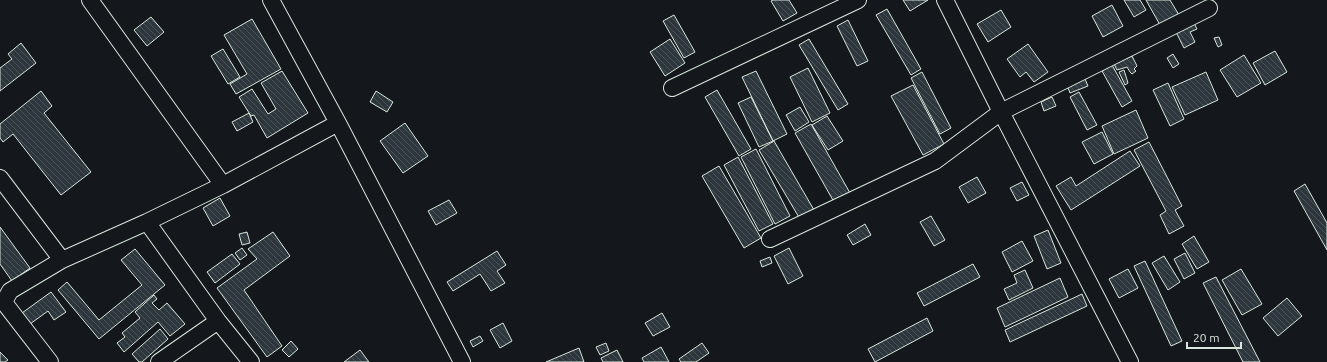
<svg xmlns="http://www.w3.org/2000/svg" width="1327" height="362" font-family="Ubuntu,sans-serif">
	<defs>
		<pattern id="building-back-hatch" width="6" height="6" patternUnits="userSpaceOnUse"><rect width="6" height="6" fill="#2c363c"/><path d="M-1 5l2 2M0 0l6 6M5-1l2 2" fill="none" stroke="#4a5358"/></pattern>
	</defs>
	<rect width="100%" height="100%" fill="#14181c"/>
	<!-- building -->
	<path fill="url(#building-back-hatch)" stroke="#d8e6dc" d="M773,0H789L797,13L783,21L771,1Z
		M903,0H928L910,11Z
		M1124,0H1140L1146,10L1134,17Z
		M1146,0H1170L1179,15L1160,25Z
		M1112,5L1123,26L1103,37L1092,16Z
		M887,9L921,69L911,75L876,15Z
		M1001,10L1011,27L988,42L977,24Z
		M674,15L695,52L684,58L663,21Z
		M151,17L164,32L147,46L134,30Z
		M252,19L281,69L236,94L230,84L247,74L224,35Z
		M848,20L868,61L857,66L837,26Z
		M1193,21L1197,29L1190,32L1195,42L1184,48L1175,30Z
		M1219,37L1222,45L1218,47L1214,38Z
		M670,39L685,63L665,76L650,52Z
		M809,39L848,104L838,110L799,45Z
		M21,43L36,63L0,91V68L12,59L8,54Z
		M1028,44L1048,72L1034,82L1026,72L1020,77L1007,59Z
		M223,49L240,77L228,84L211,56Z
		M1275,51L1287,72L1265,85L1253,63Z
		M1173,54L1179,64L1173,68L1167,58Z
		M1244,55L1261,83L1237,97L1220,70Z
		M1132,56L1137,66L1134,69L1136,71L1132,74L1130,72L1127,67L1117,70L1114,64Z
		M1112,65L1132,101L1122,107L1102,71Z
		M808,68L830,113L812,122L790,77Z
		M1124,70L1128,83L1125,85L1119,72Z
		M282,71L308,113L267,138L254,115L251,116L239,97L252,89L268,114L276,109L261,83Z
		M756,71L787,134L773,141L742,77Z
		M922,72L951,128L940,134L911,78Z
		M1206,72L1218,100L1185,115L1172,87Z
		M1085,79L1088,86L1070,93L1067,85Z
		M1168,83L1184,119L1170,126L1153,90Z
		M913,85L944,144L923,155L891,96Z
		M717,90L751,149L739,156L705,97Z
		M41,91L52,106L44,113L91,172L61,195L13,134L3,142L0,138V124Z
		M376,91L393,102L387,112L370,102Z
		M1079,92L1097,125L1087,130L1070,97Z
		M751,97L773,141L759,147L738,103Z
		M1052,97L1056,106L1044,111L1041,102Z
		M800,107L809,122L795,131L786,115Z
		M1136,110L1148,138L1114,154L1102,126Z
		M249,113L253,122L237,131L232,122Z
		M827,116L843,141L828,150L812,125Z
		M405,123L428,156L403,173L380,141Z
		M811,124L850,193L834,202L795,133Z
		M1102,132L1113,154L1094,164L1082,142Z
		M774,141L814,210L800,219L759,150Z
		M1149,142L1182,206L1175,210L1184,226L1169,234L1160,215L1166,211L1134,150Z
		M756,149L790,216L775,224L741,157Z
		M1130,151L1140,166L1071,210L1056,186L1071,177L1076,186Z
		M738,157L773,224L759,231L724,165Z
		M719,166L761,238L744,248L702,176Z
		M977,177L986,193L968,203L959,187Z
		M1022,182L1029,195L1017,201L1010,188Z
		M1305,184L1327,223V250L1294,191Z
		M220,198L230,216L213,226L203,208Z
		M449,200L457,213L436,225L428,211Z
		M931,216L945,240L934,246L920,222Z
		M865,224L871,235L853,245L847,235Z
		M0,227L30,268L12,281L0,264Z
		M1048,230L1061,263L1047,269L1034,236Z
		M247,232L250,243L242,245L239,234Z
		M273,232L290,256L244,290L282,346L267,357L217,288L257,259L248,249Z
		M1194,236L1209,262L1197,269L1182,244Z
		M1022,241L1033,261L1012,272L1002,252Z
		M242,248L247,255L240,260L235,253Z
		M789,248L803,276L788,284L774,256Z
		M135,249L165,285L99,339L58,290L67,282L99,320L142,285L121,260Z
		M497,251L506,265L497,271L505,283L491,291L480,274L453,291L447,282Z
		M1185,253L1195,273L1184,279L1174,259Z
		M232,254L240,264L215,283L207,272Z
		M1164,256L1180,282L1168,290L1152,263Z
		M770,257L772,263L762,267L760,261Z
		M1145,261L1182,341L1171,346L1134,266Z
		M973,264L980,277L924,306L917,293Z
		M1128,269L1138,288L1119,298L1109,279Z
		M1241,269L1262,304L1242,315L1222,280Z
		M1025,270L1033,288L1009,300L1004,289L1017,283L1014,275Z
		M1216,277L1260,362H1243L1203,283Z
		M1060,278L1068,297L1005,327L997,308Z
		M51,292L66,312L54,320L48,311L30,324L22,313Z
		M1082,294L1087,306L1010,342L1005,330Z
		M154,295L157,299L152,303L159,310L167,303L185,324L170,336L158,322L124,352L117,343L125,337L122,333L140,318L135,312Z
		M1287,298L1302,316L1278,336L1263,318Z
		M662,313L670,327L653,336L645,323Z
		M927,318L933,331L875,362L868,349Z
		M503,323L512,341L500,348L490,330Z
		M160,329L168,339L142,362H139L132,354Z
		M480,336L483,341L473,347L470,341Z
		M291,341L298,349L289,357L282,350Z
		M606,343L609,351L600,355L596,347Z
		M702,343L709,353L696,362H681L679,359Z
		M661,347L669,362H644L642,358Z
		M579,348L584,362H546Z
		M360,350L369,362H344Z
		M617,350L623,362H603L601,358Z
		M0,352L8,360L5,362H0Z"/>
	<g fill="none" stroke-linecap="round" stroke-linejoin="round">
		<!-- street casing -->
		<g stroke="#d8e6dc" stroke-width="18">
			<path id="street" d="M90,0L223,185
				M271,0L338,123L462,362
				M945,0L1001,112L1130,362
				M672,88L858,0
				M0,178L62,260
				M147,222L218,321L251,362
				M770,239L935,161L1001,112L1209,8
				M50,362L6,305L5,300L10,291L62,260L147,222L223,185L338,123
				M159,362L218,321"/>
		</g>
		<!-- street -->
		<use href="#street" stroke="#14181c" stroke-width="16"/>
	</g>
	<!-- scale -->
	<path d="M1187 342v6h54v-6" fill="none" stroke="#d8e6dc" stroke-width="2"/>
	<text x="1193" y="342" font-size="12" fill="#d8e6dc" stroke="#14181c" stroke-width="3" paint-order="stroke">20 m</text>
</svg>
